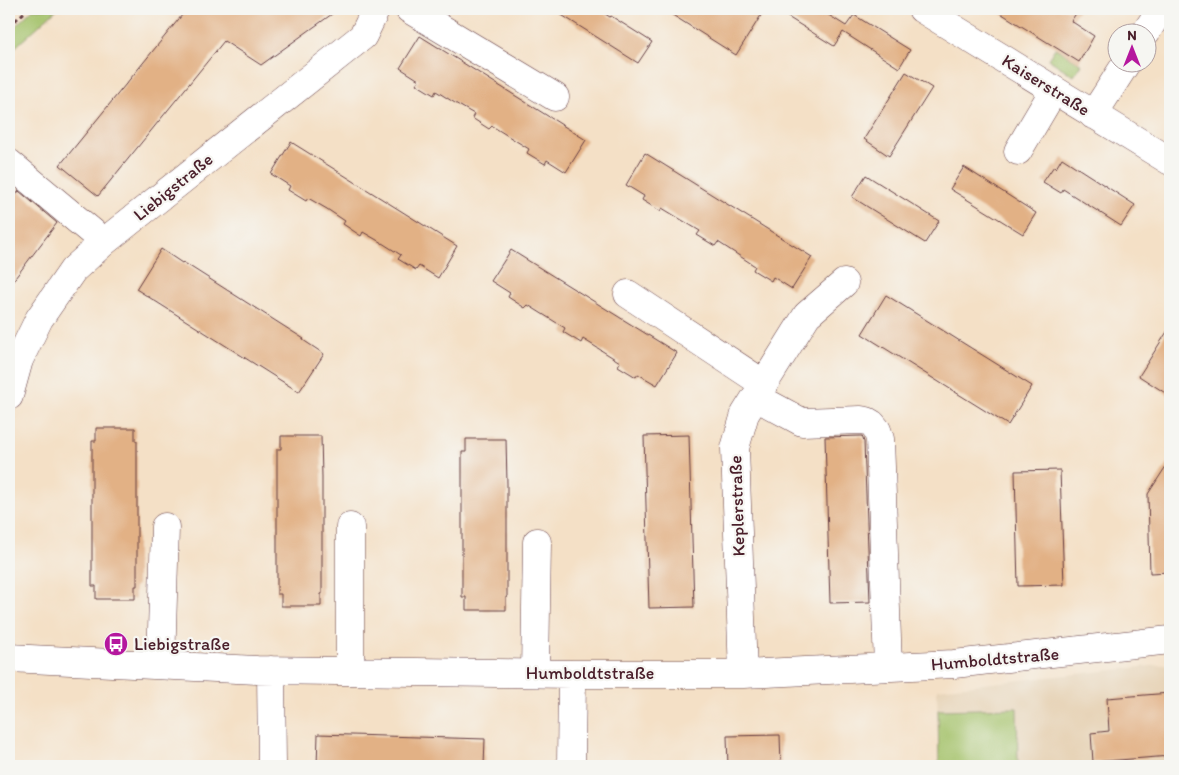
<svg xmlns="http://www.w3.org/2000/svg" width="1179" height="775" font-family="Itim,sans-serif">
	<rect width="100%" height="100%" fill="#f6f6f2"/>
	<filter id="ink" filterUnits="userSpaceOnUse"><feTurbulence type="fractalNoise" baseFrequency=".02" numOctaves="2"/><feDisplacementMap in="SourceGraphic" scale="10" xChannelSelector="R" yChannelSelector="G"/><feConvolveMatrix kernelMatrix="1 2 1 2 8 2 1 2 1" color-interpolation-filters="sRGB"/></filter>
	<filter id="wash" filterUnits="userSpaceOnUse"><feTurbulence type="fractalNoise" baseFrequency=".0096" numOctaves="4" result="noise"/><feDisplacementMap in="SourceGraphic" scale="20" xChannelSelector="R" yChannelSelector="G"/><feGaussianBlur stdDeviation="1.12" result="paint"/><feColorMatrix in="noise" values="0 0 0 0 0 0 0 0 0 0 0 0 0 0 0 0 0 1.4 0 .05"/><feComposite in="paint" operator="in"/></filter>
	<g filter="url(#wash)">
		<rect width="100%" height="100%" fill="#f4e0c6"/>
		<!-- built -->
		<path fill="#e6d1b4" d="M1170,664V766H939L937,689Z"/>
		<!-- green -->
		<path fill="#a3c168" stroke="#76704a" d="M33,9H57L9,53V32Z
			M1055,48L1082,64L1074,76L1048,59Z
			M1017,708L1018,766H939L938,710Z"/>
		<g id="blocks">
			<!-- building -->
			<path fill="#e2b185" d="M187,9H339L261,65L224,41L98,196L60,165Z
				M552,9H597L610,17L611,16L652,42L638,63Z
				M663,9H765L736,55Z
				M775,9H819L846,26L854,15L910,50L899,68L843,32L834,46Z
				M994,9H1079L1071,21L1094,36L1079,62Z
				M420,36L586,140L566,172L547,160L545,164L527,153L529,149L492,126L489,129L472,118L474,114L455,103L436,91L434,95L416,84L419,80L400,68Z
				M906,72L932,88L889,156L864,139Z
				M291,142L457,246L438,278L419,266L416,270L398,259L401,255L382,243L363,232L361,236L343,224L345,221L327,209L308,198L306,201L288,190L290,186L271,174Z
				M645,153L812,257L792,289L773,277L771,281L753,270L755,266L718,242L715,246L697,235L700,231L662,208L660,211L642,200L644,196L626,185Z
				M1062,158L1135,205L1121,226L1063,189L1061,193L1043,182L1054,166L1056,168Z
				M964,167L1036,213L1023,234L950,189Z
				M866,175L939,221L925,243L852,197Z
				M19,191L57,223L9,286V204Z
				M161,249L182,263L183,262L304,339L303,340L324,354L299,392L136,289Z
				M511,250L677,353L657,385L638,374L636,377L618,366L620,362L583,339L581,343L563,332L565,328L528,305L525,308L508,297L510,293L491,281Z
				M886,295L1032,386L1008,425L862,334Z
				M1170,327V396L1139,376Z
				M96,428H135V441H137V586H135V599H96V586H92V441H96Z
				M689,435L694,607L649,608L644,436Z
				M281,436H321L322,477V594H321V606H281V594H277V449H281Z
				M862,436L864,442L870,602L830,603L825,437Z
				M466,439H506L507,484V597H506V610H466V597H462V452H466Z
				M1170,460V572L1150,573L1148,494Z
				M1060,470L1064,585L1018,586L1015,471Z
				M1170,693V756L1093,762L1091,733L1109,731L1107,698Z
				M318,734L485,739L484,766H317Z
				M780,735L781,766H728L727,736Z"/>
		</g>
	</g>
	<g filter="url(#ink)">
		<use href="#blocks" fill-opacity="0" stroke="#643c42" stroke-width="1"/>
		<g fill="none" stroke-linecap="round" stroke-linejoin="round">
			<!-- minor casing -->
			<g stroke="#643c42" stroke-width="29">
				<path id="minor" d="M409,9L555,97
					M922,9L1170,161
					M1146,32L1161,9
					M1093,115L1127,62
					M1018,151L1054,90
					M9,163L104,242
					M628,294L764,384
					M9,396L19,360L39,319L73,270L104,242L363,36L376,9
					M756,397L802,422L861,420L867,421L872,424L877,430L880,439L888,667
					M350,527V671
					M9,658L257,670L572,674H743L954,664L1170,640
					M161,665L165,527
					M271,670L272,766
					M535,673L537,542
					M743,674L735,448L745,414L807,315L844,283
					M571,766L572,674"/>
			</g>
			<!-- path -->
			<path stroke="#643c42" stroke-width="3" stroke-dasharray="4 4" stroke-linecap="butt" d="M9,26L28,9"/>
			<!-- minor -->
			<use href="#minor" stroke="#fff" stroke-width="28"/>
		</g>
	</g>
	<!-- icons -->
	<defs>
		<g id="bus-disc" transform="scale(1.25)"><circle r="9.5" fill="#b5179e" stroke="#f6f6f2"/><path d="M-5-6H5V4H4V6H2V4H-2V6H-4V4H-5ZM-3.5-4V0h7V-4ZM-3.5 1.2v1.5H-2V1.2ZM2 1.2v1.5H3.5V1.2Z" fill="#fff"/></g>
	</defs>
	<g fill-rule="evenodd">
		<use href="#bus-disc" x="116" y="644"/>
	</g>
	<g text-anchor="middle" stroke-width="4.5" stroke-linejoin="round" paint-order="stroke">
		<!-- street labels -->
		<g font-size="18" fill="#4a1f2b" stroke="#f6f6f2">
			<text transform="translate(1046 85) rotate(32)" y="6">Kaiserstraße</text>
			<text transform="translate(173 187) rotate(-39)" y="6">Liebigstraße</text>
			<text transform="translate(737 506) rotate(-92)" y="6">Keplerstraße</text>
			<text transform="translate(995 659) rotate(-5)" y="6">Humboldtstraße</text>
			<text x="590" y="679">Humboldtstraße</text>
		</g>
		<!-- poi labels -->
		<g font-size="18" fill="#4a1f2b" stroke="#f6f6f2" text-anchor="start">
			<text x="134" y="650">Liebigstraße</text>
		</g>
	</g>
	<!-- margin -->
	<rect width="1179" height="775" fill="none" stroke="#f6f6f2" stroke-width="30"/>
	<!-- north arrow -->
	<g transform="translate(1132 48)"><circle r="24" fill="#f6f6f2" stroke="#b1a0a2"/>
	<path d="M0-4L9 19L0 12L-9 19Z" fill="#b5179e"/>
	<text y="-8" font-size="14" font-weight="bold" text-anchor="middle" fill="#4a1f2b">N</text>
	</g>
</svg>
